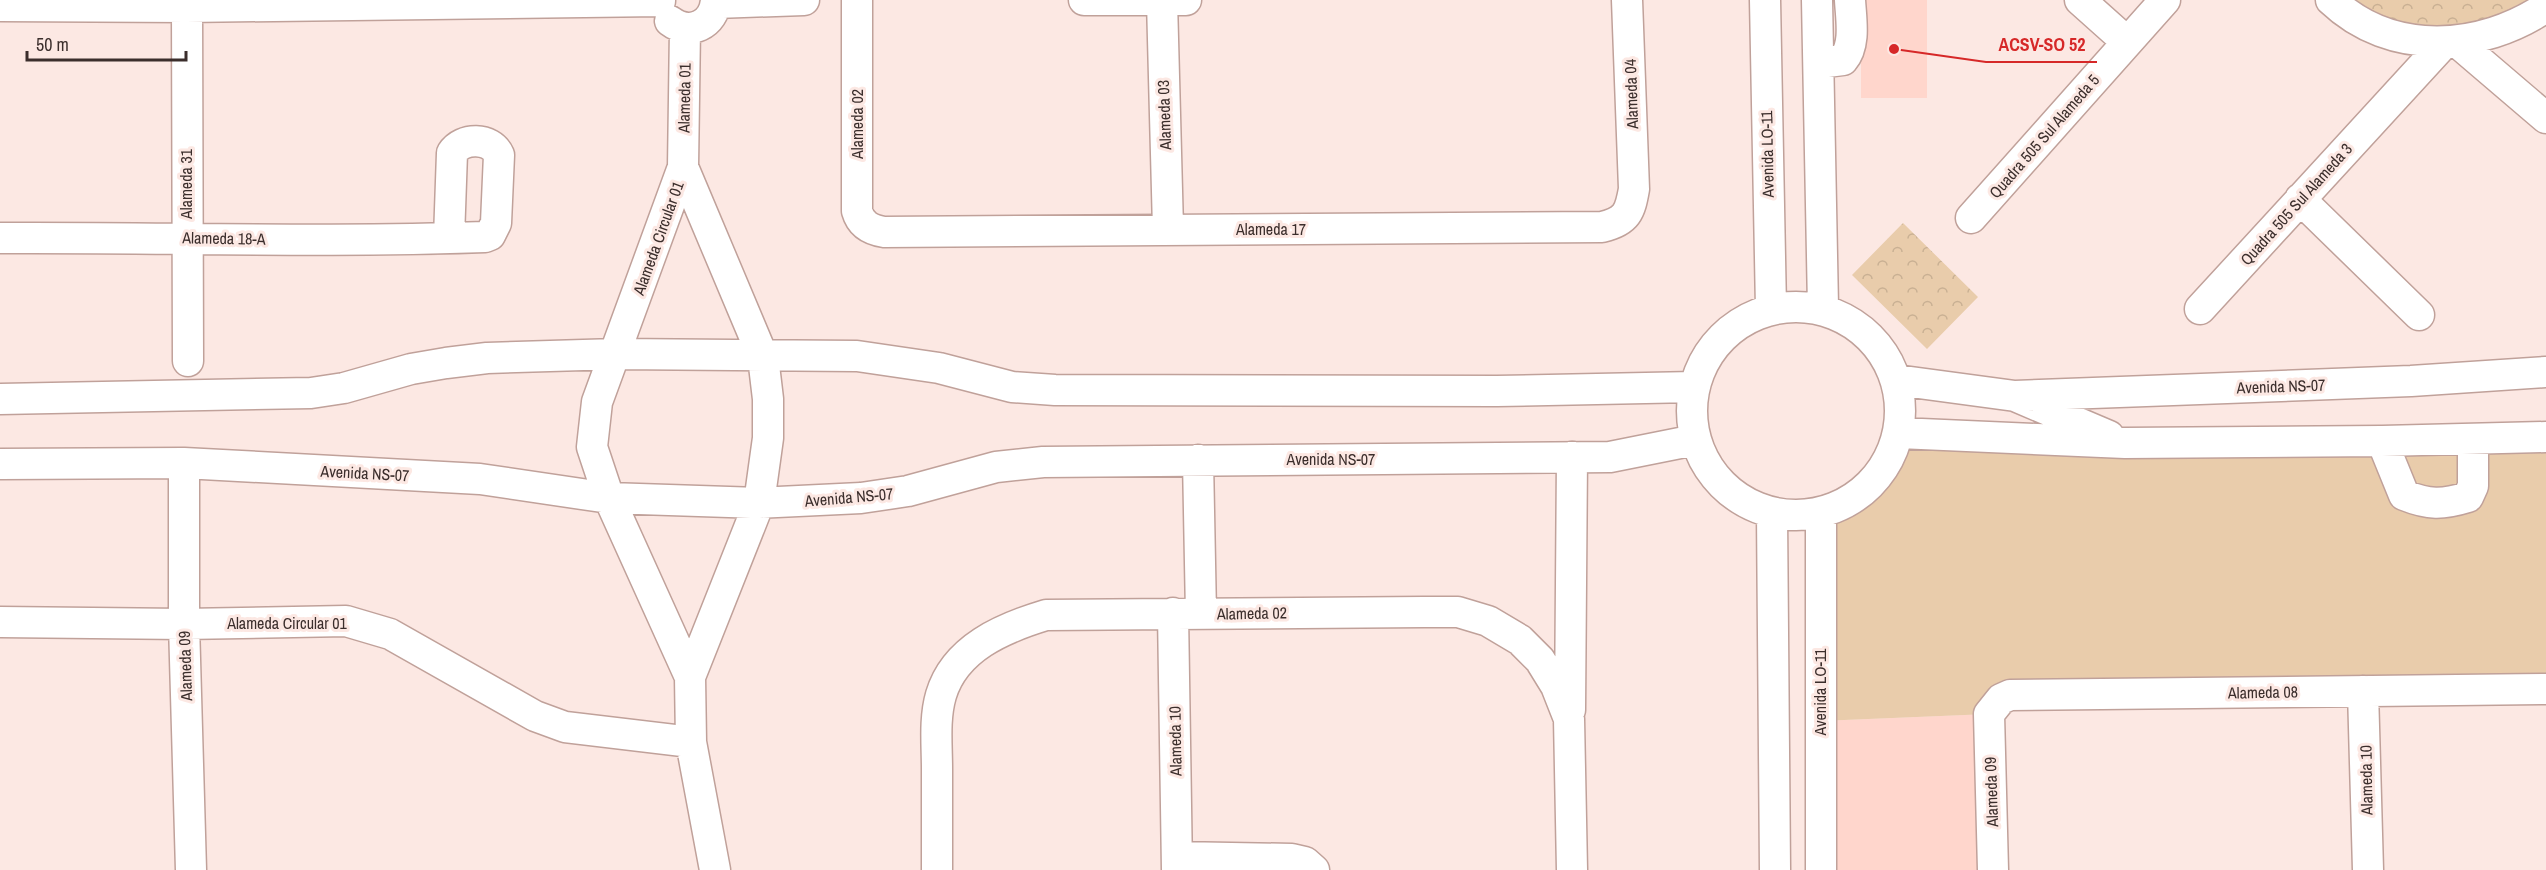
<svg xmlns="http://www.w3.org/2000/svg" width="2546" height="870" font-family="'Archivo Narrow',sans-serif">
	<defs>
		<pattern id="park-crowns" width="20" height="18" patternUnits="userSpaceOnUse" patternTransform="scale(1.5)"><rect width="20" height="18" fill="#e9ccab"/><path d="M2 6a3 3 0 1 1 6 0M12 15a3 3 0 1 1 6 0" fill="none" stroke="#c9b093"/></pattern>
	</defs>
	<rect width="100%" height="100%" fill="#fce8e3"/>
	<!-- built -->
	<path fill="#ffd6cc" d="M1861,0H1927V98H1861Z
		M1989,714L1991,870H1821L1820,721Z"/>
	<!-- grass -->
	<path fill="#e9ccab" d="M1899,433L2546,437V690L2002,699L1989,714L1820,721L1821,513L1884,469Z"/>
	<!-- park -->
	<path fill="url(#park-crowns)" d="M2335,0H2546L2457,42Z
		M1903,223L1978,297L1927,349L1852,275Z"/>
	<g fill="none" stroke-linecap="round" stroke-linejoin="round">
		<!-- minor casing -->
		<g stroke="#c0a19a" stroke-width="33">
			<path id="minor" d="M857,0V211C861,225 871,230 884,232L1602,227C1627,221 1630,212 1634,189L1627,0
				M1084,0H1186
				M1765,0L1771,309
				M1817,0L1823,307
				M2080,0L2127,42
				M2331,0C2391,57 2481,51 2546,7
				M1162,1L1168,229
				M716,3L804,0
				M0,6L187,7L660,1
				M187,7L188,361
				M670,21C690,36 714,25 716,0
				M685,28L683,167L597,402L592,447L609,498L690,677
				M2457,42L2546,118
				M1819,63L1843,60C1856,45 1851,19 1850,0
				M683,167L763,357L768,399V438L759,503L690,677L691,742L715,870
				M2300,199L2419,315
				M1971,218L2165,0
				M0,238C161,237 323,243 485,237L490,235L496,223L499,155C491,137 462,137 452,153L449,238
				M1692 411a104 104 0 1 1 208 0a104 104 0 1 1-208 0Z
				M2200,309L2445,42
				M1896,380L2015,396L2109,436
				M2015,396L2411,381L2546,372
				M0,399L311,393L344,388L411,369L446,363L487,358L617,354L857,356L939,368L1012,387L1055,390L1497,391L1694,387
				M1899,433L2125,443L2382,441L2546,437
				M2382,441L2404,495C2429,505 2442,505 2468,497L2473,486V439
				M1198,460L1201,614
				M184,463V624L191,870
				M0,464L184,463L480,479L609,498L759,503L861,498L908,491L996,467L1043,462L1610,457L1695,440
				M1772,514L1775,870
				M1173,613L1177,870
				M0,622L184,624L346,621L390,634L535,716L565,727L691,742
				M2363,691L2368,870
				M1570,710L1572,457
				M1177,857L1292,859L1305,862L1314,870
				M937,870C937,836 937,802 937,769C937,745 934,719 941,695C955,648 1003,628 1046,615L1424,612H1458L1488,621L1520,640L1540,660L1556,686L1569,719L1572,870
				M1821,870V513
				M1993,870L1989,714L2001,699L2010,695L2546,689"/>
		</g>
		<!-- minor -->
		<use href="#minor" stroke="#fff" stroke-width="30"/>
	</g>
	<g text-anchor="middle" stroke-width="6" stroke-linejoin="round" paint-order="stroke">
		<!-- street labels -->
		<g font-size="16" fill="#3b2e2c" stroke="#fce8e3">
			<text transform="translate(1631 94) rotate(-92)" y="6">Alameda 04</text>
			<text transform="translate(684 98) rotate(-89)" y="6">Alameda 01</text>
			<text transform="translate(1164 115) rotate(-92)" y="6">Alameda 03</text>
			<text transform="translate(857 124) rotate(-90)" y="6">Alameda 02</text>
			<text transform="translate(2044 136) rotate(-49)" y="6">Quadra 505 Sul Alameda 5</text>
			<text transform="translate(1767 154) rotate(-91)" y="6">Avenida LO-11</text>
			<text transform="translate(186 184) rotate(-90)" y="6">Alameda 31</text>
			<text transform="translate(2296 204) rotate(-48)" y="6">Quadra 505 Sul Alameda 3</text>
			<text x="1271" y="235">Alameda 17</text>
			<text transform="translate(224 238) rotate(1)" y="6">Alameda 18-A</text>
			<text transform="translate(658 238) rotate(-70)" y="6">Alameda Circular 01</text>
			<text transform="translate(2281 386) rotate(-2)" y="6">Avenida NS-07</text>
			<text x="1331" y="465">Avenida NS-07</text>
			<text transform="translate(365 473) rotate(3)" y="6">Avenida NS-07</text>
			<text transform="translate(849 497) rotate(-5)" y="6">Avenida NS-07</text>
			<text transform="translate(1252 613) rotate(-1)" y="6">Alameda 02</text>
			<text x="287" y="629">Alameda Circular 01</text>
			<text transform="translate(185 666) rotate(-92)" y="6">Alameda 09</text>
			<text transform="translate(1820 692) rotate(-90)" y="6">Avenida LO-11</text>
			<text transform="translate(2263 692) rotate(-1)" y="6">Alameda 08</text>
			<text transform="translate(1175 741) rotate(-91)" y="6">Alameda 10</text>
			<text transform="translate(2366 780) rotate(-91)" y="6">Alameda 10</text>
			<text transform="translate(1991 792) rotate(-92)" y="6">Alameda 09</text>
		</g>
	</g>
	<!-- callouts -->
	<path fill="none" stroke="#d62828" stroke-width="2" d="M1894 49L1986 62H2097"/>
	<circle fill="#d62828" stroke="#fce8e3" stroke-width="2" cx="1894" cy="49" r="6"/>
	<g font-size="18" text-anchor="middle" font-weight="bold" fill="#d62828" stroke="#fce8e3" stroke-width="6" stroke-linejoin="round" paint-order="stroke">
		<text x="2042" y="51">ACSV-SO 52</text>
	</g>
	<!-- scale -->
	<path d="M27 51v9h159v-9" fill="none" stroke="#3b2e2c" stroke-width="3"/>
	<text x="36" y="51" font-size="18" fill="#3b2e2c" stroke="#fce8e3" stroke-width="4.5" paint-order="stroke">50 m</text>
</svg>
